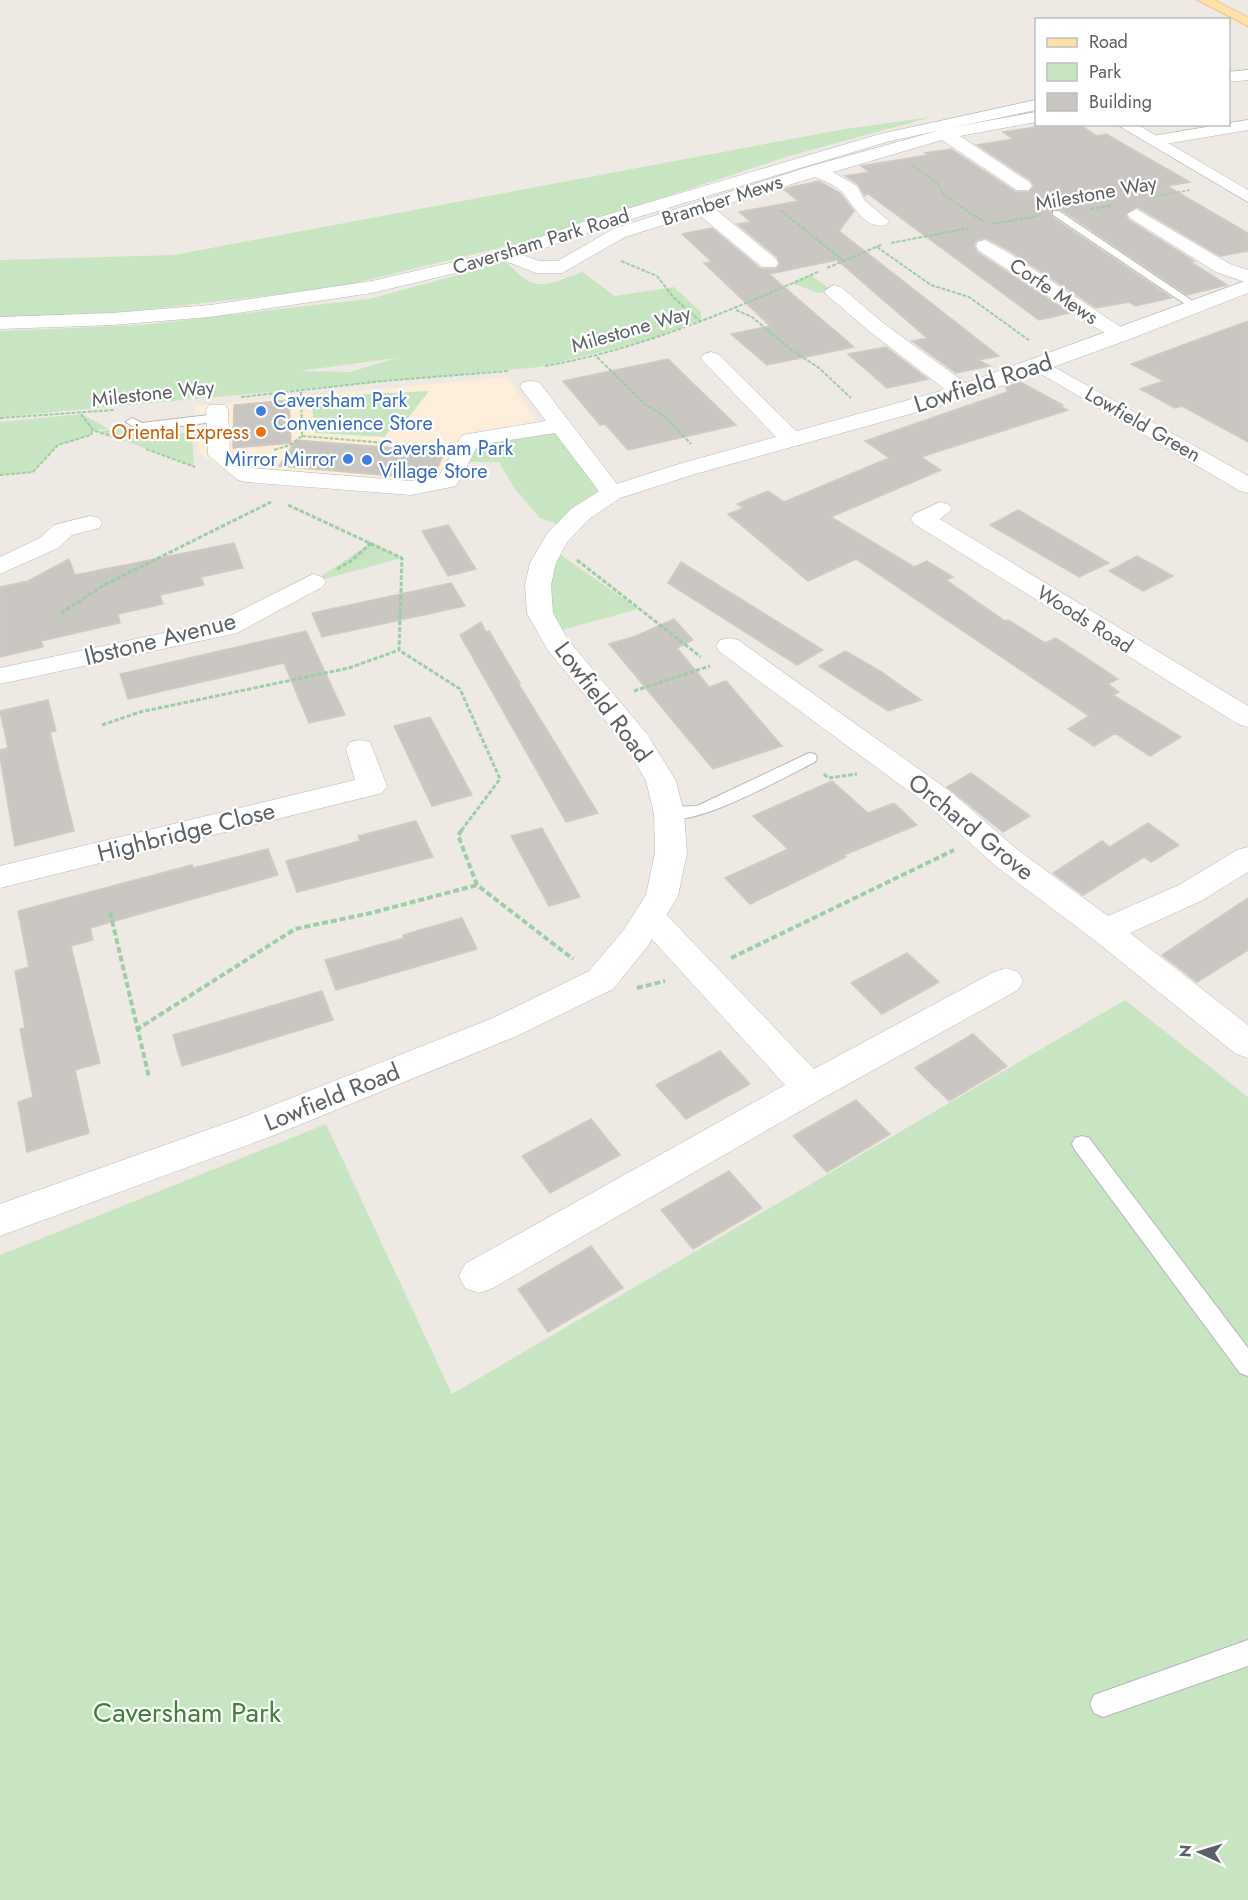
<svg xmlns="http://www.w3.org/2000/svg" width="1248" height="1900" font-family="Jost,sans-serif">
	<rect width="100%" height="100%" fill="#eeeae3"/>
	<!-- commercial -->
	<path fill="#fdeed9" d="M507,377L545,433L475,446L452,486L242,478L200,455L194,406Z"/>
	<!-- green -->
	<path fill="#c6e5c0" fill-rule="evenodd" d="M932,117L789,156L540,238L335,288L125,312L0,318V260L174,255L845,129Z
		M506,262C537,294 543,286 582,272L615,296L674,287L701,312V320L645,341L539,367L0,417V331L141,325L369,299ZM397,358L350,372L298,371H299Z
		M810,275L834,291L818,293L792,283Z
		M429,391L405,422L394,421L385,437L315,433L311,397Z
		M81,414L109,429L93,430L91,435L58,445L33,472L0,475V422Z
		M140,427L134,438L184,433L192,438L194,466L98,431Z
		M545,433L566,434L612,493L567,528L540,518L515,489L499,462H466L475,446Z
		M371,543L402,558L313,582Z
		M551,548L638,609L551,633L538,585Z
		M1125,1000L1248,1097V1900H0V1255L326,1124L452,1394Z"/>
	<!-- building -->
	<path fill="#cac7c2" stroke="#d2cac2" stroke-width="1.5" d="M1056,124H1079L1097,136L1106,134L1190,182L1167,186L1248,233V251L1220,256L1137,207L1125,214L1129,220L1194,261H1189L1227,285L1187,295L1060,209H1053L1052,217L1172,298L1135,306L1129,302L1096,308L1010,251L986,238L977,240L974,245L977,252L1070,313L1039,320L867,193L865,196L858,184L845,176L869,172L861,166L928,155L925,153L951,149L1016,192H1029L1034,186L1030,180L977,145L1013,139L1003,132Z
		M819,181L840,193L854,211L839,231L999,356L978,360L990,366L956,373L912,341L927,338L837,260L769,274L854,347L767,365L731,334L770,326L704,263L712,262L682,234L712,228L761,269H776L780,264L777,257L737,224L751,222L739,212L798,201L783,189Z
		M1248,321V442L1182,406L1175,408L1140,389L1164,381L1131,364Z
		M886,347L928,379L887,388L848,354Z
		M668,359L736,425L628,450L605,424L600,425L563,381Z
		M1020,382L1063,405L1060,406L1068,410L921,457L941,470L831,517L914,567L927,561L953,577L946,580L1005,621L1008,620L1045,643L1056,638L1118,679L1108,684L1119,692L1113,695L1181,737L1150,756L1115,733L1094,746L1068,729L1089,716L856,559L808,581L728,514L744,508L737,504L768,491L784,502L889,458L865,441L1007,392L1006,387Z
		M289,400L291,443L233,448L234,405Z
		M296,440L445,452L434,475L416,478L279,466Z
		M1018,510L1109,563L1079,577L990,525Z
		M448,525L476,569L448,576L422,531Z
		M234,543L243,568L201,577L204,585L160,595L163,604L118,614L120,623L41,641L43,647L0,657V587L28,581L69,559L75,575Z
		M1137,556L1173,576L1143,591L1109,571Z
		M681,562L823,650L797,665L668,583Z
		M451,583L465,606L322,637L312,613Z
		M674,619L693,640L677,648L709,687L726,681L782,746L713,769L609,644L636,636Z
		M481,622L486,632L489,631L520,683H518L598,813L566,822L460,635Z
		M306,631L345,715L309,723L284,663L128,699L120,674Z
		M845,651L880,671L921,700L888,711L819,666Z
		M48,700L56,731L50,732L74,831L15,846L0,757V750L8,748L0,711Z
		M430,717L472,795L432,806L394,726Z
		M971,773L1030,816L1003,832L947,787Z
		M832,781L868,813L894,803L917,825L844,855L846,857L750,904L725,878L788,849L753,816Z
		M416,821L433,857L297,892L286,861L360,841L358,836Z
		M1148,823L1179,845L1151,862L1144,857L1083,895L1053,873L1102,841L1110,847Z
		M542,828L580,897L549,906L511,836Z
		M268,849L278,875L90,928L93,940L71,946L100,1063L75,1070L89,1133L27,1152L18,1102L33,1097L20,1029L25,1028L15,971L29,967L18,911L192,865L193,868Z
		M1248,898V950L1197,982L1162,955Z
		M462,918L477,949L336,990L325,960L404,938L403,935Z
		M907,953L939,982L882,1014L851,983Z
		M322,991L333,1020L182,1066L173,1035Z
		M973,1034L1007,1066L949,1101L915,1068Z
		M720,1051L750,1084L686,1119L656,1085Z
		M856,1100L890,1134L827,1172L793,1136Z
		M591,1119L620,1155L550,1193L522,1156Z
		M729,1171L762,1208L693,1249L661,1210Z
		M591,1246L623,1288L548,1332L518,1289Z"/>
	<g fill="none" stroke-linecap="round" stroke-linejoin="round">
		<!-- service casing -->
		<g stroke="#b4b7ba" stroke-width="2">
			<path id="service" d="M1053,211H1059L1200,306L1191,308L1053,215Z
				M217,414L221,415V421L140,431L126,422L132,418L142,423Z
				M809,753L815,754L817,758L815,762C792,773 677,839 661,813L669,807L697,806Z
				M1082,1136L1089,1138L1248,1348V1376L1240,1373L1075,1150L1072,1144L1075,1138Z
				M1248,1640V1666L1103,1717L1094,1713L1090,1704L1094,1695Z"/>
		</g>
		<!-- minor casing -->
		<g stroke="#b4b7ba" stroke-width="1">
			<path id="minor" d="M1036,112V122L960,136L1029,182L1032,186L1029,190H1017L942,140L833,172L857,186L865,201L889,221L886,225C866,230 854,207 844,194C838,186 825,181 815,177L714,208L776,259L778,263L776,267H762L698,214L625,237L562,273H536L500,259L498,255L507,249L539,261H558L613,229L808,167L944,129Z
				M1248,120V130L1153,146L1145,141L1153,136Z
				M1136,209L1230,264L1248,270V283L1216,272L1130,218L1127,214Z
				M985,240L1009,253L1133,335L1130,339H1116L1098,329L978,250L976,246L978,242Z
				M834,285L841,287L883,323L971,387L974,392L971,397H955L869,331L827,295L824,291Z
				M711,352L718,354L800,435L803,440L800,445H784L704,362L701,358L704,354Z
				M1038,358L1248,476V493L1240,491L1031,368L1027,364L1031,360Z
				M531,381L539,382L620,488L624,493L620,498H604L555,433L478,445L456,486L411,495L246,482L238,480L208,455L206,410L209,405H225L228,410L230,453L252,468L411,481L439,476L462,435L546,421L520,387L523,382Z
				M940,502L948,504L952,509L940,519L1248,706V727L1238,724L914,524L911,519L914,514Z
				M90,516L99,518L102,523L99,528L72,535L58,548L0,574V557L40,538L54,525Z
				M313,574L322,577L326,582L322,587L237,633L0,684V668L220,621Z
				M729,638L738,640L951,792L1019,851L1108,916L1179,885L1237,850L1248,847V872L1201,901L1130,933L1248,1025V1058L1236,1054L1093,939L997,867L929,806L720,652L716,646L720,640Z
				M360,740L370,742L387,786L382,793L0,888V866L355,780L346,749L350,742Z
				M649,904L660,908L814,1069L994,972L1006,968L1018,972L1023,981L1018,990L823,1098L493,1288L479,1293L465,1288L459,1276L465,1264L785,1085L638,924L633,916L638,908Z"/>
		</g>
		<!-- tertiary casing -->
		<g stroke="#b4b7ba" stroke-width="1">
			<path id="tertiary" d="M1248,70V80L1228,82V72Z
				M1036,100V110L890,141L595,230L514,259L372,293L210,317L112,325L0,329V317L112,313L210,305L372,281L501,251L583,222L880,134Z
				M1116,124H1136L1248,190V202Z
				M1248,280V293L1130,339L971,397L695,474L620,498L589,519L567,542L556,563L551,585L553,613L568,640L647,734L676,781L684,813L687,853L678,896L647,947L613,989L517,1036L272,1136L0,1236V1204L246,1116L493,1018L589,971L623,931L646,895L655,853L654,813L646,781L625,744L547,649L527,613L525,585L530,563L547,534L571,509L604,488L679,464L955,387Z"/>
		</g>
		<!-- primary casing -->
		<g stroke="#efac5b" stroke-width="1">
			<path id="primary" d="M1197,0H1215L1248,17V26Z"/>
		</g>
		<!-- path-far3 -->
		<path stroke="#9dcda3" stroke-width="1.5" stroke-dasharray="3 1.5" stroke-linecap="butt" d="M913,166L937,183L945,196L962,207
			M1151,197L1191,190
			M1101,207L1115,205"/>
		<!-- path-far2 -->
		<path stroke="#9dcda3" stroke-width="2" stroke-dasharray="4 1.5" stroke-linecap="butt" d="M960,206L984,222
			M1090,209L1110,206
			M780,210L844,261
			M992,224L1038,216
			M891,243L969,228
			M877,247L931,285L969,297L1030,341
			M621,261L657,276L674,298L701,322
			M827,268L881,245
			M736,310L752,317L790,349L819,368L851,398
			M597,357L646,405L664,416L691,444
			M545,366C642,349 729,311 818,272
			M301,392L302,436L435,447
			M241,397L383,381L508,371
			M81,414L93,430L116,438
			M0,418L114,410
			M146,449L195,467
			M274,450L290,445L302,436
			M0,475L33,472L58,445L91,435L93,430"/>
		<!-- path-far1 -->
		<path stroke="#9dcda3" stroke-width="3" stroke-dasharray="4.5 2" stroke-linecap="butt" d="M288,505L402,558L399,650L460,689L500,779L461,831
			M577,560L701,657
			M337,569L351,561L371,543
			M61,613L104,585L271,502
			M634,691L710,666
			M102,725L140,712L349,668L399,650
			M824,774L828,778L857,774"/>
		<!-- path -->
		<path stroke="#9dcda3" stroke-width="4" stroke-dasharray="6 3" stroke-linecap="butt" d="M462,830L458,835L477,885L573,959
			M110,912L149,1077
			M731,958L954,850
			M637,988L665,981
			M136,1030L295,929L371,913L477,885"/>
		<!-- service -->
		<use href="#service" fill="#fff" fill-rule="evenodd"/>
		<!-- minor -->
		<use href="#minor" fill="#fff" fill-rule="evenodd"/>
		<!-- tertiary -->
		<use href="#tertiary" fill="#fff" fill-rule="evenodd"/>
		<!-- primary -->
		<use href="#primary" fill="#fde1a8" fill-rule="evenodd"/>
	</g>
	<!-- markers -->
	<g fill="#3f7fe0" stroke="#fff" stroke-width="2">
		<circle cx="261" cy="411" r="6"/>
		<circle cx="348" cy="459" r="6"/>
		<circle cx="367" cy="460" r="6"/>
	</g>
	<circle fill="#e8710a" stroke="#fff" stroke-width="2" cx="261" cy="432" r="6"/>
	<g text-anchor="middle" stroke-width="4.5" stroke-linejoin="round" paint-order="stroke">
		<!-- far-street labels -->
		<g font-size="20" fill="#5b6064" stroke="#fff">
			<text transform="translate(1096 193) rotate(-10)" y="7">Milestone Way</text>
			<text transform="translate(722 200) rotate(-18)" y="7">Bramber Mews</text>
			<text transform="translate(541 241) rotate(-17)" y="7">Caversham Park Road</text>
			<text transform="translate(1054 291) rotate(34)" y="7">Corfe Mews</text>
			<text transform="translate(631 329) rotate(-16)" y="7">Milestone Way</text>
			<text transform="translate(153 393) rotate(-6)" y="7">Milestone Way</text>
			<text transform="translate(1143 424) rotate(30)" y="7">Lowfield Green</text>
			<text transform="translate(1085 619) rotate(32)" y="7">Woods Road</text>
		</g>
		<!-- far-shop labels -->
		<g font-size="20" fill="#366cbe" stroke="#fff" text-anchor="start">
			<text x="273" y="407">Caversham Park<tspan x="273" dy="23">Convenience Store</tspan></text>
			<text x="379" y="455">Caversham Park<tspan x="379" dy="23">Village Store</tspan></text>
			<text x="336" y="466" text-anchor="end">Mirror Mirror</text>
		</g>
		<!-- far-food labels -->
		<g font-size="20" fill="#c56008" stroke="#fff" text-anchor="end">
			<text x="249" y="439">Oriental Express</text>
		</g>
		<!-- street labels -->
		<g font-size="24" fill="#5b6064" stroke="#fff">
			<text transform="translate(983 383) rotate(-18)" y="8">Lowfield Road</text>
			<text transform="translate(160 639) rotate(-14)" y="8">Ibstone Avenue</text>
			<text transform="translate(603 702) rotate(53)" y="8">Lowfield Road</text>
			<text transform="translate(971 827) rotate(39)" y="8">Orchard Grove</text>
			<text transform="translate(186 832) rotate(-14)" y="8">Highbridge Close</text>
			<text transform="translate(332 1097) rotate(-22)" y="8">Lowfield Road</text>
		</g>
		<!-- near-park labels -->
		<g font-size="28" fill="#3f8135" stroke="#fff">
			<text x="187" y="1722">Caversham Park</text>
		</g>
	</g>
	<!-- legend -->
	<rect x="1035" y="18" width="195" height="108" fill="#ffffff" stroke="#bdbfc1" stroke-width="1.5"/>
	<rect x="1047" y="38" width="30" height="9" fill="#fde1a8" stroke="#bdbfc1" stroke-width="1.5"/>
	<text x="1089" y="48" font-size="18" fill="#5b6064">Road</text>
	<rect x="1047" y="63" width="30" height="18" fill="#c6e5c0" stroke="#bdbfc1" stroke-width="1.5"/>
	<text x="1089" y="78" font-size="18" fill="#5b6064">Park</text>
	<rect x="1047" y="93" width="30" height="18" fill="#cac7c2" stroke="#bdbfc1" stroke-width="1.5"/>
	<text x="1089" y="108" font-size="18" fill="#5b6064">Building</text>
	<!-- north arrow -->
	<g transform="translate(1200 1852) rotate(274)" stroke="#ffffff" stroke-width="4.5" paint-order="stroke">
	<path d="M0-4.5L10 22L0 15L-10 22Z" fill="#5b6064"/>
	<text y="-9" font-size="16" font-weight="bold" text-anchor="middle" fill="#5b6064">N</text>
	</g>
</svg>
